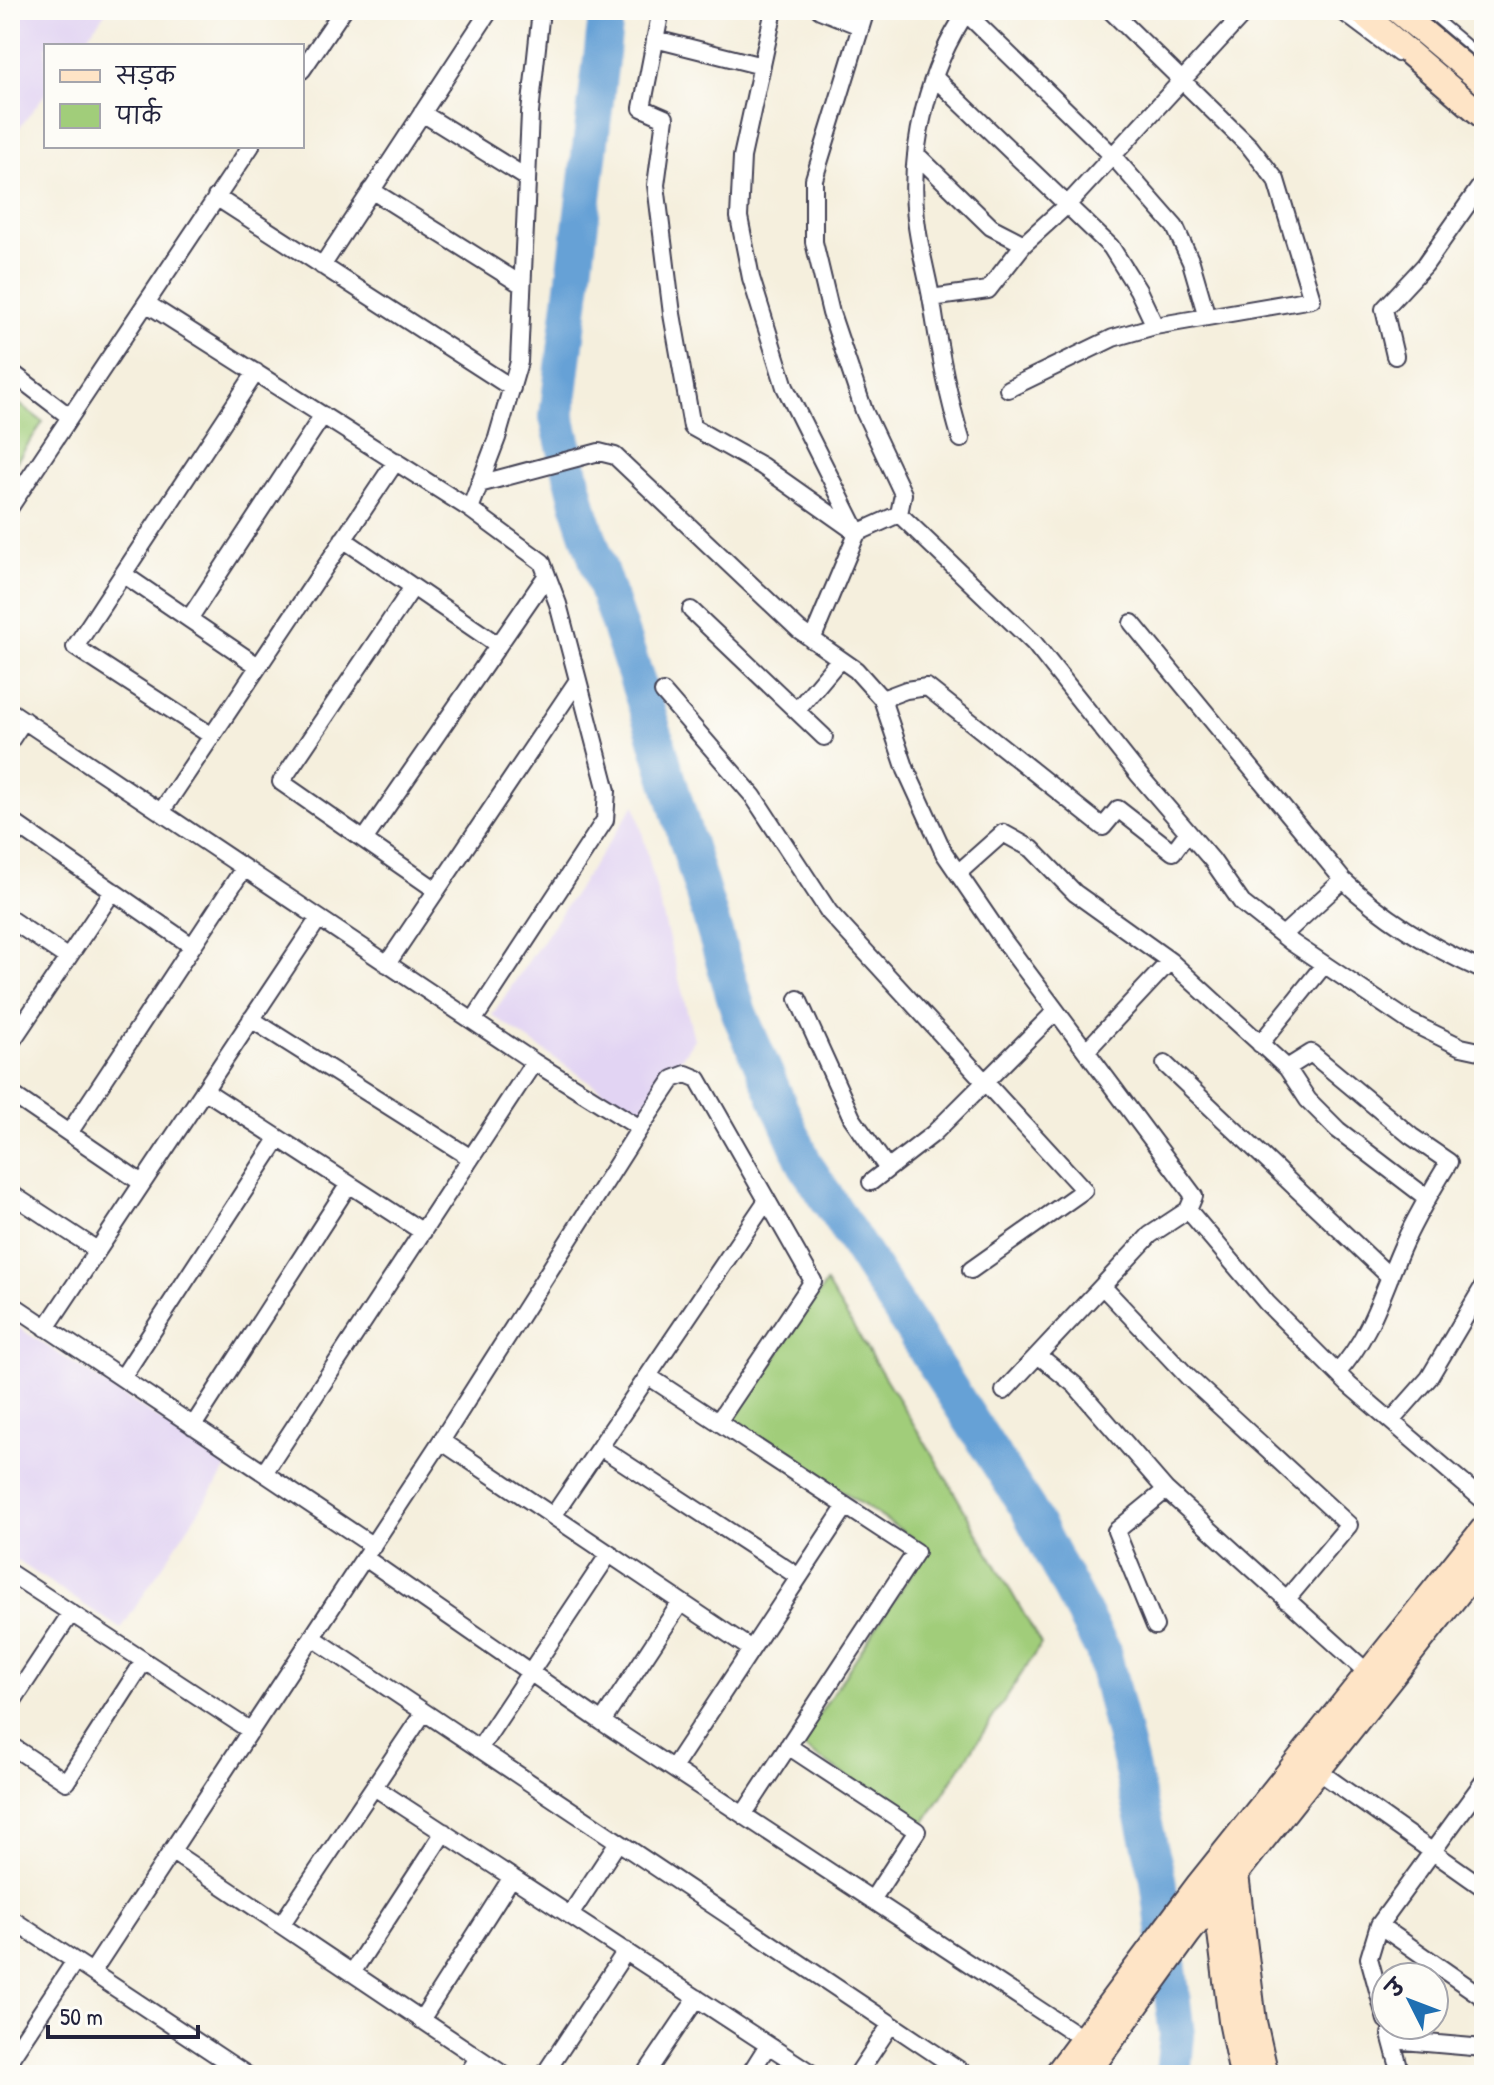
<svg xmlns="http://www.w3.org/2000/svg" width="1494" height="2085" font-family="'Patrick Hand','Playpen Sans Deva',sans-serif">
	<rect width="100%" height="100%" fill="#fdfcf7"/>
	<filter id="ink" filterUnits="userSpaceOnUse"><feTurbulence type="fractalNoise" baseFrequency=".0125" numOctaves="2"/><feDisplacementMap in="SourceGraphic" scale="16" xChannelSelector="R" yChannelSelector="G"/><feConvolveMatrix kernelMatrix="1 2 1 2 8 2 1 2 1" color-interpolation-filters="sRGB"/></filter>
	<filter id="wash" filterUnits="userSpaceOnUse"><feTurbulence type="fractalNoise" baseFrequency=".006" numOctaves="4" result="noise"/><feDisplacementMap in="SourceGraphic" scale="32" xChannelSelector="R" yChannelSelector="G"/><feGaussianBlur stdDeviation="1.8" result="paint"/><feColorMatrix in="noise" values="0 0 0 0 0 0 0 0 0 0 0 0 0 0 0 0 0 1.4 0 .05"/><feComposite in="paint" operator="in"/></filter>
	<g filter="url(#wash)">
		<rect width="100%" height="100%" fill="#f5efdd"/>
		<!-- built -->
		<path fill="#e2d4f3" d="M10,10H107L81,46H46V93L10,140Z
			M635,804L694,1039L642,1118L492,1015Z
			M10,1322L229,1465L121,1629L10,1556Z"/>
		<!-- green -->
		<path fill="#a1cd7a" stroke="#62785a" stroke-width="2" d="M10,397L43,422L10,471Z
			M826,1283L934,1457L1041,1644L923,1825L799,1745L928,1548L734,1419Z"/>
		<g fill="none" stroke-linecap="round" stroke-linejoin="round">
			<!-- river -->
			<path stroke="#66a1d6" stroke-width="36" d="M607,10L557,417L581,514L652,725L739,1013L805,1164L1028,1509L1103,1651L1158,1879L1177,2035L1173,2075"/>
		</g>
	</g>
	<g filter="url(#ink)">
		<g fill="none" stroke-linecap="round" stroke-linejoin="round">
			<!-- lane casing -->
			<g stroke="#424153" stroke-width="12">
				<path id="lane" d="M1334,10L1397,57
					M1426,10L1484,59"/>
			</g>
			<!-- street casing -->
			<g stroke="#424153" stroke-width="20">
				<path id="street" d="M661,10L642,108L665,118L656,185L672,314L692,427L762,466L857,533
					M774,10L742,157L739,217L751,278L785,387L857,531
					M820,10L860,26
					M866,10L814,179V242L831,313L864,411L903,494L899,514
					M963,10L1112,155L1175,227L1191,262L1207,317
					M655,39L762,66
					M302,70L343,10
					M934,77L1111,247L1138,290L1155,326
					M422,113L527,178
					M916,154L991,227L1024,244
					M371,190L522,285
					M216,197L512,388
					M322,266L490,10
					M931,298L988,290L1024,244L1068,204L1247,10
					M146,303L470,509L542,562L558,604L595,745L607,791L605,820L473,1021
					M1395,356L1384,309L1425,265L1484,181
					M10,371L70,417
					M1008,389L1113,338L1155,326L1312,299L1276,180L1250,147L1110,10
					M961,439C947,394 939,349 932,302C927,274 919,247 916,219C908,149 928,68 968,10
					M479,484L599,452L615,456L799,630L856,670L882,699L906,770L944,853L1004,941L1194,1196L1188,1210L1267,1303L1349,1385L1484,1501
					M10,507L251,146
					M470,509L497,438L519,362L530,113L541,10
					M343,539L498,645
					M123,574L258,666
					M413,587L281,782L436,890
					M691,610L824,737
					M189,619L323,415
					M1132,623L1343,880C1384,919 1432,948 1484,971
					M812,640L857,533L899,514L1034,643L1139,775L1212,860L1242,903L1291,942L1410,1022L1461,1047L1484,1052
					M663,692L753,796L829,912L1084,1190L971,1270
					M882,699L906,690L927,687L1103,827L1118,809L1173,852L1188,832
					M798,709L840,659
					M10,711L534,1062L640,1128
					M212,736L75,647L256,372
					M10,741L24,720
					M161,812L396,461
					M10,820L192,946
					M364,840L547,575
					M958,873L1003,833L1032,849L1075,893L1170,961L1287,1068L1308,1100L1338,1130L1427,1198
					M10,919L68,958
					M1283,935L1343,880
					M387,964L578,680
					M798,999L852,1118L888,1169
					M251,1019L471,1158
					M10,1044L113,891
					M1260,1044L1324,965
					M1086,1051L1170,961
					M1165,1064L1390,1277
					M1287,1068L1311,1053L1411,1136L1449,1162C1433,1188 1417,1215 1404,1243C1383,1289 1372,1335 1337,1373
					M204,1090L423,1232
					M10,1093L142,1183
					M69,1133L244,868
					M871,1182L933,1134L1056,1011
					M10,1193L97,1250
					M1103,1287L1188,1377L1349,1525L1286,1600
					M10,1303L373,1546
					M46,1328L319,918
					M1038,1355L1075,1385L1166,1490L1369,1674
					M648,1376L916,1552L743,1815
					M122,1378L278,1139
					M1004,1391L1150,1235L1188,1210
					M1391,1421L1429,1378L1484,1285
					M193,1426L349,1184
					M441,1441L751,1649
					M600,1447L799,1577
					M264,1473L534,1062
					M553,1516L765,1203
					M365,1558L602,1722L1082,2038
					M10,1573L251,1731
					M1155,1626L1116,1531L1166,1490
					M312,1637L967,2075
					M10,1705L71,1613
					M602,1722L681,1602
					M10,1745L66,1782L144,1661
					M788,1746L917,1831L872,1900
					M479,1749L609,1554
					M1311,1766L1484,1888
					M673,1768L846,1506
					M374,1787L814,2075
					M171,1851L504,2075
					M570,1915L618,1842
					M10,1918L247,2075
					M281,1925L424,1712
					M1379,1925L1484,1998
					M92,1972L441,1441L640,1128L673,1079L686,1074L698,1079L813,1281L718,1422
					M352,1973L444,1832
					M421,2020L512,1877
					M1386,2020L1369,1958L1379,1925L1484,1781
					M1390,2034L1401,2075
					M1392,2040L1484,2048
					M10,2059L75,1961
					M10,2066L24,2075
					M467,2075L478,2058
					M544,2075L626,1951
					M645,2075L697,1998
					M749,2075L768,2045
					M857,2075L891,2024"/>
			</g>
			<!-- secondary casing -->
			<g stroke="#424153" stroke-width="28">
				<path id="secondary" d="M1359,10L1484,117
					M1397,10L1484,83
					M1228,1871L1236,1874L1254,2022L1266,2075
					M1215,1892L1231,2021L1242,2075
					M1056,2075L1199,1884L1484,1528
					M1086,2075L1188,1934L1484,1561"/>
			</g>
			<!-- lane -->
			<use href="#lane" stroke="#fff" stroke-width="8"/>
			<!-- street -->
			<use href="#street" stroke="#fff" stroke-width="16"/>
			<!-- secondary -->
			<use href="#secondary" stroke="#fee4c6" stroke-width="24"/>
		</g>
	</g>
	<!-- margin -->
	<rect width="1494" height="2085" fill="none" stroke="#fdfcf7" stroke-width="40"/>
	<!-- legend -->
	<rect x="44" y="44" width="260" height="104" fill="#fdfcf7" stroke="#a5a5ac" stroke-width="2"/>
	<rect x="60" y="70" width="40" height="12" fill="#fee4c6" stroke="#a5a5ac" stroke-width="2"/>
	<text x="116" y="84" font-size="24" fill="#22223b">सड़क</text>
	<rect x="60" y="104" width="40" height="24" fill="#a1cd7a" stroke="#a5a5ac" stroke-width="2"/>
	<text x="116" y="124" font-size="24" fill="#22223b">पार्क</text>
	<!-- north arrow -->
	<g transform="translate(1410 2001) rotate(312)"><circle r="38" fill="#fdfcf7" stroke="#a5a5ac" stroke-width="2"/>
	<path d="M0-6L14 30L0 20L-14 30Z" fill="#1f6fb2"/>
	<text y="-12" font-size="22" font-weight="bold" text-anchor="middle" fill="#22223b">उ</text>
	</g>
	<!-- scale -->
	<path d="M48 2025v12h150v-12" fill="none" stroke="#22223b" stroke-width="4"/>
	<text x="60" y="2025" font-size="24" fill="#22223b" stroke="#fdfcf7" stroke-width="6" paint-order="stroke">50 m</text>
</svg>
